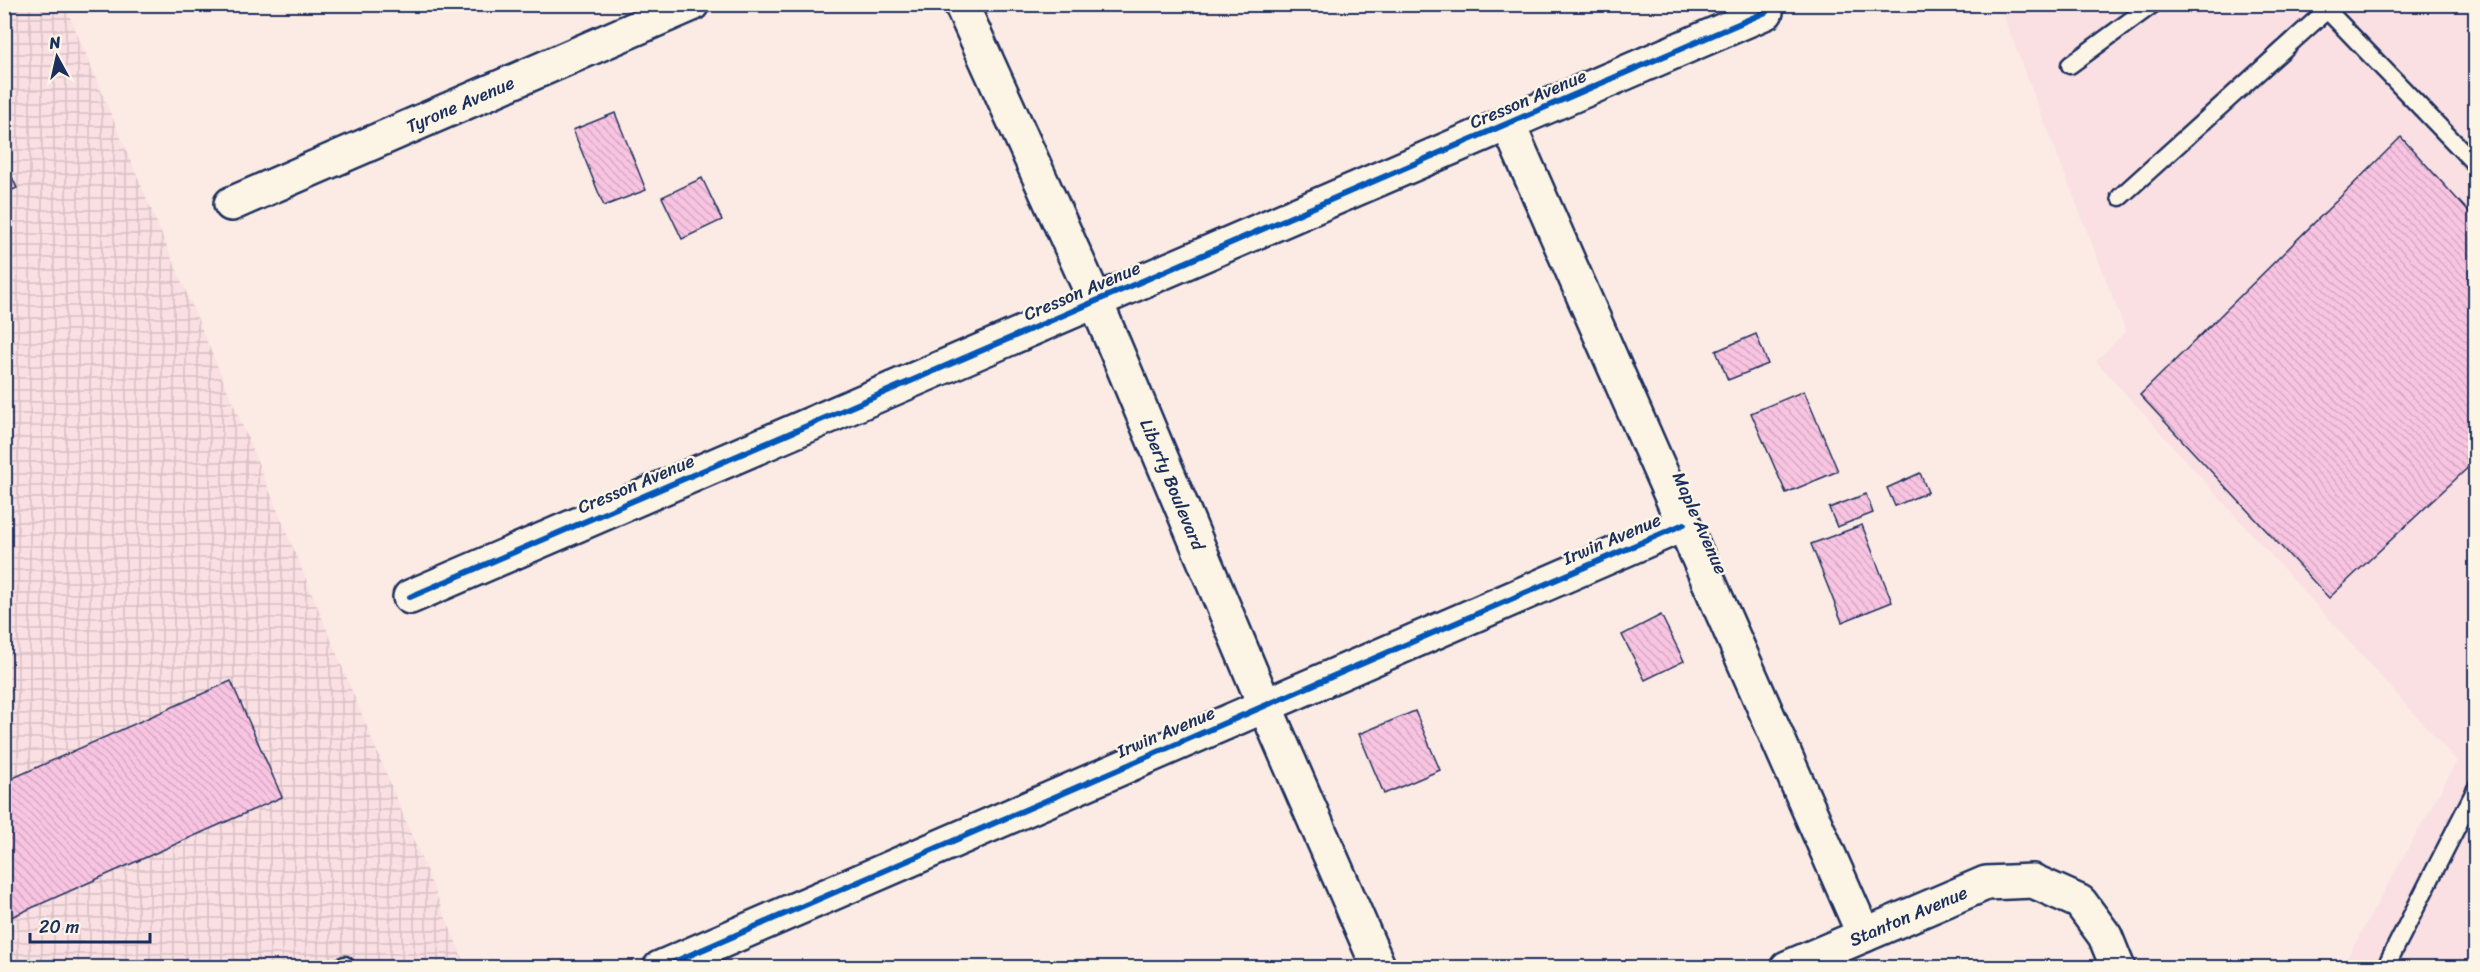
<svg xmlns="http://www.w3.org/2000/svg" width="2480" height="972" font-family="Sriracha,sans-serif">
	<defs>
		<pattern id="industrial-grid" width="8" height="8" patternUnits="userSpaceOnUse" patternTransform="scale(1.5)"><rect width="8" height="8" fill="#fadfe3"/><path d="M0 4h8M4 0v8" fill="none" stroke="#d6c0c5"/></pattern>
		<pattern id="building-back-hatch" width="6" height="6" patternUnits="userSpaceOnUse" patternTransform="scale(1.5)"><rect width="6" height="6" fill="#f9c4e1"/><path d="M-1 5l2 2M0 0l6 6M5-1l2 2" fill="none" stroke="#d5a9c3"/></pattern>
	</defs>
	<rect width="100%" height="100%" fill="#fbebe4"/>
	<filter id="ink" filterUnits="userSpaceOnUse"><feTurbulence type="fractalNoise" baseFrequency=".0167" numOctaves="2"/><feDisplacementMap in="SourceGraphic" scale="12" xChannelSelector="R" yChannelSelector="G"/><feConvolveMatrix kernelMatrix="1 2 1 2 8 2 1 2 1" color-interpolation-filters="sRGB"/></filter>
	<g filter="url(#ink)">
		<!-- built -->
		<path fill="#fadfe3" d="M1999,5H2475V967H2342L2457,761L2096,361L2126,331Z"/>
		<!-- industrial -->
		<path fill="url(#industrial-grid)" d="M5,5H65L246,434L466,967L5,968Z"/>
		<!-- building -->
		<path fill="url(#building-back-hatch)" stroke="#1b2f5e" stroke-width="1.5" d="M615,113L646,190L604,206L573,130Z
			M2401,137L2476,220V460L2329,598L2140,395Z
			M4,160L17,188L4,194Z
			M702,178L722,220L682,239L662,197Z
			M1756,334L1768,364L1728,380L1716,351Z
			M1804,391L1838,471L1786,493L1751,413Z
			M1920,473L1928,492L1895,506L1887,488Z
			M1866,494L1873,513L1837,527L1829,508Z
			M1862,525L1892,602L1842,622L1811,544Z
			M1661,615L1684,661L1645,680L1622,635Z
			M231,681L282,797L9,918L4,908V782Z
			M1415,711L1440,770L1384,794L1359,734Z"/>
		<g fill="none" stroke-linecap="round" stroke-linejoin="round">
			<!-- service casing -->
			<g stroke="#1b2f5e" stroke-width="21">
				<path id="service" d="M2333,4L2327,10L2476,165
					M2070,65L2153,4
					M2120,197L2327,10L2322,4
					M339,968L345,965L346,968
					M2385,968L2476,789"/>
			</g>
			<!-- minor casing -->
			<g stroke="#1b2f5e" stroke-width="38">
				<g id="minor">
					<path id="s1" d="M961,4L1096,302L1265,706L1379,968"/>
					<path d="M1508,124L1864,935"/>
					<path id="s2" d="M231,204L692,4"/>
					<path d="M410,597L1766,12"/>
					<path d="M660,968L1684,524"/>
					<path id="s3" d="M1787,968L1986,883L2033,881L2080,902L2105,936L2118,968"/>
				</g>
			</g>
			<!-- service -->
			<use href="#service" stroke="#fcf5e5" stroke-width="16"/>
			<!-- minor -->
			<use href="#minor" stroke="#fcf5e5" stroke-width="33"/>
			<!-- cycleway casing -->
			<g stroke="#fcf5e5" stroke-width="10">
				<path id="cycleway" d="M410,597L1766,12
					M660,968L1684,524"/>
			</g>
			<!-- cycleway -->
			<use href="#cycleway" stroke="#0057b8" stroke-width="6"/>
		</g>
	</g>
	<g text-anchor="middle" stroke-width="5" stroke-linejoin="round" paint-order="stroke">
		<!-- street labels -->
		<g font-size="18" fill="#1b2f5e" stroke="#fcf5e5">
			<text transform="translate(1528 99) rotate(-23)" y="6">Cresson Avenue</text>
			<text dy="6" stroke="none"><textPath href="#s2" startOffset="250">Tyrone Avenue</textPath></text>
			<text transform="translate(1082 291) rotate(-23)" y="6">Cresson Avenue</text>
			<text transform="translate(636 484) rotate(-23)" y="6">Cresson Avenue</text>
			<text dy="6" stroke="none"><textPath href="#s1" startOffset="525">Liberty Boulevard</textPath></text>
			<text transform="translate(1700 523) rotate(66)" y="6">Maple Avenue</text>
			<text transform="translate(1612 539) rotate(-23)" y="6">Irwin Avenue</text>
			<text transform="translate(1166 732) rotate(-23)" y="6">Irwin Avenue</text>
			<text dy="6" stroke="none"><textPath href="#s3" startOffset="132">Stanton Avenue</textPath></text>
		</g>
	</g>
	<!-- margin -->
	<rect width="2480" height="972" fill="none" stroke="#fcf5e5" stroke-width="24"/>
	<rect x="12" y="12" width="2456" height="948" fill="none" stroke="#1b2f5e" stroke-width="2" filter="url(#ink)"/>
	<!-- north arrow -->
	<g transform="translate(57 57) rotate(352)" stroke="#fcf5e5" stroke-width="4.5" paint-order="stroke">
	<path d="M0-4.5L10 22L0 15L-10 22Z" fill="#1b2f5e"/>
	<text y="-9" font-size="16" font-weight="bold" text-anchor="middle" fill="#1b2f5e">N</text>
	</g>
	<!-- scale -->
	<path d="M30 933v9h120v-9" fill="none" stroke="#1b2f5e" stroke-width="3"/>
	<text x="39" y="933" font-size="18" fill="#1b2f5e" stroke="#fcf5e5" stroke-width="4.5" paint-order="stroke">20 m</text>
</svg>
